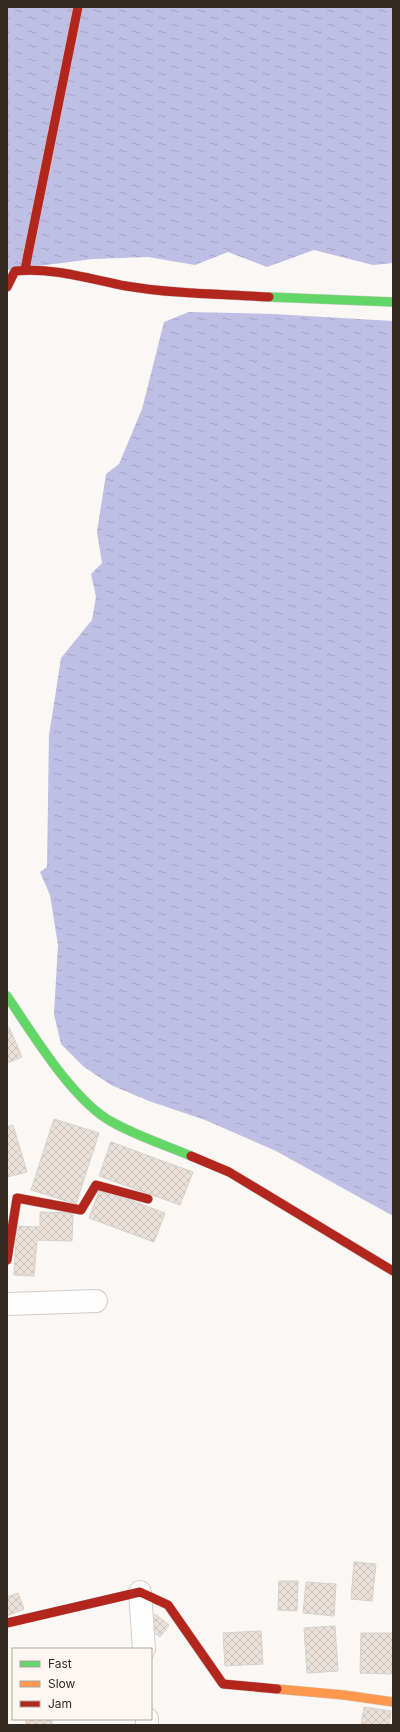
<svg xmlns="http://www.w3.org/2000/svg" width="400" height="1732" font-family="Inter,sans-serif">
	<defs>
		<pattern id="water-ripples" width="26" height="14" patternUnits="userSpaceOnUse"><rect width="26" height="14" fill="#bfbee4"/><path d="M2 4q2-2 4 0t4 0M15 11q2-2 4 0t4 0" fill="none" stroke="#a5a3c3"/></pattern>
		<pattern id="building-cross-hatch" width="8" height="8" patternUnits="userSpaceOnUse"><rect width="8" height="8" fill="#eae1da"/><path d="M0 0l8 8M0 8l8-8" fill="none" stroke="#c9c1bb"/></pattern>
	</defs>
	<rect width="100%" height="100%" fill="#faf7f5"/>
	<!-- water -->
	<path fill="url(#water-ripples)" d="M7,7H393V263L373,265L314,250L267,267L228,252L195,265L148,257L93,259L7,270Z
		M189,312L273,314L393,321V1216L276,1151L205,1120L149,1101L111,1085L84,1067L61,1044L54,1014L58,945L50,895L40,872L47,867L49,735L56,691L61,658L92,620L96,597L91,574L102,563L97,532L106,474L119,464L142,409L164,322Z"/>
	<!-- building -->
	<path fill="url(#building-cross-hatch)" stroke="#d6d0cb" d="M9,1027L22,1057L7,1063V1028Z
		M54,1119L99,1133L76,1204L31,1190Z
		M13,1125L27,1172L7,1177V1127Z
		M111,1142L193,1172L180,1205L99,1176Z
		M100,1189L165,1213L154,1242L89,1218Z
		M40,1212L73,1213L72,1241L37,1240L34,1276L14,1275L16,1240L13,1226L40,1227Z
		M354,1562L376,1564L372,1601L351,1599Z
		M279,1581H298L297,1611L278,1610Z
		M306,1582L336,1584L334,1616L303,1613Z
		M18,1593L24,1609L7,1616V1597Z
		M155,1614L169,1625L160,1637L146,1626Z
		M335,1626L338,1671L307,1673L304,1628Z
		M261,1631L263,1664L225,1666L223,1633Z
		M361,1633H393L392,1674L360,1673Z
		M364,1707L391,1711L389,1725H361Z
		M26,1719H52V1725H26Z"/>
	<g fill="none" stroke-linecap="round" stroke-linejoin="round">
		<!-- street casing -->
		<g stroke="#d2ccc7" stroke-width="24">
			<path id="street" d="M7,1304L96,1301
				M140,1592L144,1649
				M147,1719V1725"/>
		</g>
		<!-- fast casing -->
		<g stroke="#d2ccc7" stroke-width="10">
			<path id="fast" d="M269,297L393,302
				M7,996C32,1033 73,1101 112,1122C137,1136 165,1145 191,1156"/>
		</g>
		<!-- slow casing -->
		<g stroke="#d2ccc7" stroke-width="10">
			<path id="slow" d="M277,1689L344,1695L393,1702"/>
		</g>
		<!-- jam casing -->
		<g stroke="#d2ccc7" stroke-width="10">
			<path id="jam" d="M25,269L78,7
				M7,287L15,271C53,267 89,279 126,286C173,294 221,294 269,297
				M191,1156L229,1172L393,1271
				M7,1260L17,1198L81,1210L96,1185L148,1199
				M7,1623L140,1592L168,1605L223,1684L277,1689"/>
		</g>
		<!-- street -->
		<use href="#street" stroke="#fefefe" stroke-width="22"/>
		<!-- fast -->
		<use href="#fast" stroke="#63d668" stroke-width="9"/>
		<!-- slow -->
		<use href="#slow" stroke="#ff974d" stroke-width="9"/>
		<!-- jam -->
		<use href="#jam" stroke="#b3261e" stroke-width="9"/>
	</g>
	<!-- border -->
	<rect width="400" height="1732" fill="none" stroke="#352a22" stroke-width="16"/>
	<!-- legend -->
	<rect x="12" y="1648" width="140" height="72" fill="#fdf7f2" stroke="#ada59f"/>
	<rect x="20" y="1661" width="20" height="6" fill="#63d668" stroke="#ada59f"/>
	<text x="48" y="1668" font-size="12" fill="#352a22">Fast</text>
	<rect x="20" y="1681" width="20" height="6" fill="#ff974d" stroke="#ada59f"/>
	<text x="48" y="1688" font-size="12" fill="#352a22">Slow</text>
	<rect x="20" y="1701" width="20" height="6" fill="#b3261e" stroke="#ada59f"/>
	<text x="48" y="1708" font-size="12" fill="#352a22">Jam</text>
</svg>
